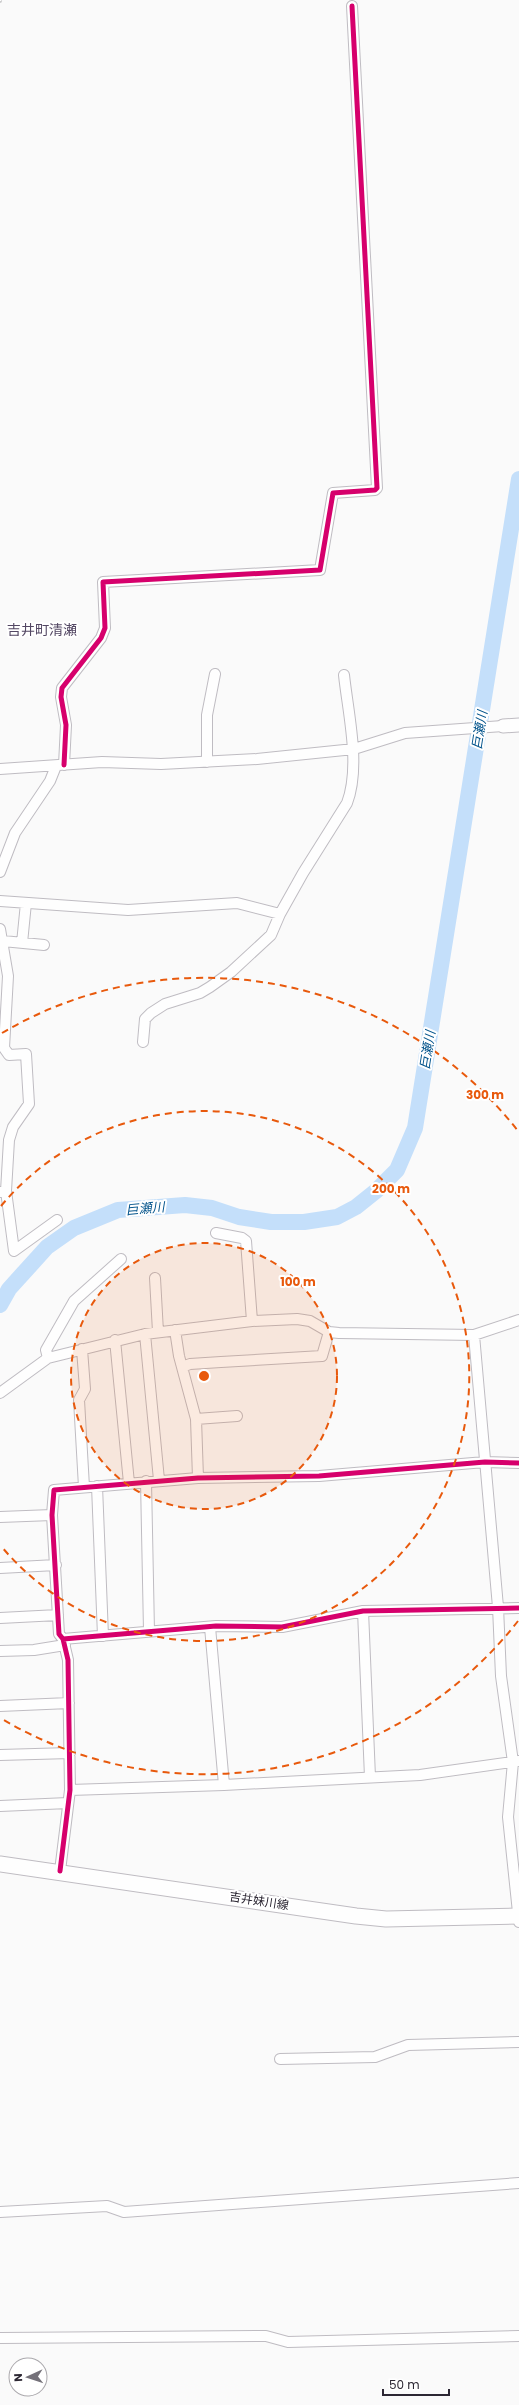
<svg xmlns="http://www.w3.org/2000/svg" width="519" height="2405" font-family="Poppins,'Noto Sans JP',sans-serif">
	<rect width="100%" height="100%" fill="#fafafa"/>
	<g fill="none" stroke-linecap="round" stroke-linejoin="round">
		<!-- river -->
		<path stroke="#c4dffa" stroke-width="16" d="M0,1305L9,1289L47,1247L74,1228L118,1210L185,1205L212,1208L239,1217L271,1222H304L337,1217L356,1207L376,1191L397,1170L415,1128L519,479"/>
		<!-- minor casing -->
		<g stroke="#bfbcc2" stroke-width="12">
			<path id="minor" d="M207,762V715L215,674
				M64,765L66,725L61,697L62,688L101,638L105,628L103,582L320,570L333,493L375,490L377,488L352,6
				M0,769L102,762L161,764L257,759L354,749L405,733L503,726
				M0,872L15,833L50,781L56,766
				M0,901L128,910L237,903L280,914
				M0,929L8,976L4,1048L9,1055L26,1054L29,1104L13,1127L9,1140L6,1191L0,1192
				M3,941L44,945
				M22,943L26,903
				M143,1042L145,1019L151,1013L165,1004L200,993L210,987L231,972L271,935L280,914L303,873L347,803C361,766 348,713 344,675
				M6,1191L14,1251L57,1220
				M216,1233L242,1238L246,1241L252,1321
				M155,1278L158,1332
				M175,1330L179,1356L196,1419L198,1478
				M145,1334L159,1480
				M474,1335L498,1607L501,1676L513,1762L508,1817L519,1922
				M115,1340L129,1483
				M82,1349L85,1389L79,1400L84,1487
				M48,1358L46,1350L74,1301L121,1259
				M182,1367L190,1364L221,1362L322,1356L329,1332
				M0,1393L48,1358L145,1334L252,1321L297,1319L310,1321L329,1332L339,1333L474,1335L519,1320
				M196,1419L237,1416
				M146,1481L149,1631
				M97,1486L103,1636
				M0,1517L52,1515
				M0,1568L56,1565
				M363,1611L370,1777
				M0,1618L58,1615
				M210,1627L224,1785
				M63,1639L59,1634L52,1515L54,1490L198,1478L319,1476L485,1462L519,1463
				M0,1651L34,1650L65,1645
				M0,1706L69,1703
				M0,1755L70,1753
				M70,1790L224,1785L420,1775L519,1761
				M0,1806L68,1803
				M60,1871L70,1790L68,1660L63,1639L216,1626L282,1627L363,1611L519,1608
				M280,2059L375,2057L408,2045L519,2042
				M0,2212L107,2206L124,2212L519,2183
				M0,2338L266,2336L288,2342L519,2336"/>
		</g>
		<!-- tertiary casing -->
		<g stroke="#bfbcc2" stroke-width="15">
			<path id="tertiary" d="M503,726L519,725"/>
		</g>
		<!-- secondary casing -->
		<g stroke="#bfbcc2" stroke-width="17">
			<path id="secondary" d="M0,1864L356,1916L386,1919L519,1916"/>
		</g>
		<!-- minor -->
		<use href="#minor" stroke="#fefefe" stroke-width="10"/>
		<!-- tertiary -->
		<use href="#tertiary" stroke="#fefefe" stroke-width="13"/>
		<!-- secondary -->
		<use href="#secondary" stroke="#fefefe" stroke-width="15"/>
		<!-- rail casing -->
		<g stroke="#cccccd" stroke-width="4">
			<path id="rail" d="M0,1V0"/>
		</g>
		<!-- rail -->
		<use href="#rail" stroke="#fff" stroke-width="2.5" stroke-dasharray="8" stroke-linecap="butt"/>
		<!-- cycleway casing -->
		<g stroke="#fff" stroke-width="8">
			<path id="cycleway" d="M64,765L66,725L61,697L62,688L101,638L105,628L103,582L320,570L333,493L375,490L377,488L352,6
				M63,1639L59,1634L52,1515L54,1490L198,1478L319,1476L485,1462L519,1463
				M60,1871L70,1790L68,1660L63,1639L216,1626L282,1627L363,1611L519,1608"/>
		</g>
		<!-- cycleway -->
		<use href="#cycleway" stroke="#d6006c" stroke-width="5"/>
	</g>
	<!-- distance rings -->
	<circle cx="204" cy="1376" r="133" fill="#e8590c" fill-opacity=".12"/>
	<g fill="none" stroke="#e8590c" stroke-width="2" stroke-dasharray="7 5">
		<circle cx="204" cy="1376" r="133"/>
		<path d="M1 1206A265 265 0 1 1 1 1546"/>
		<path d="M518 1621A398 398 0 0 1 2 1719M2 1033A398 398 0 0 1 518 1131"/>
	</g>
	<g text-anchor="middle" stroke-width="4" stroke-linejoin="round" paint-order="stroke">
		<!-- street labels -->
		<g font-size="12" fill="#2c2733" stroke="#fff">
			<text transform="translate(259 1901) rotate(9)" y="4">吉井妹川線</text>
		</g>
		<!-- water labels -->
		<g font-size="13" font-style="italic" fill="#03548c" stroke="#fff">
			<text transform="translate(479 730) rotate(-81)" y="5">巨瀬川</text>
			<text transform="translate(427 1050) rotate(-81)" y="5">巨瀬川</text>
			<text transform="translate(145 1208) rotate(-5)" y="5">巨瀬川</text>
		</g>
		<!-- quarter labels -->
		<g font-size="14" fill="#534763" stroke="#fff">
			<text x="42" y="635">吉井町清瀬</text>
		</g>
	</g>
	<circle cx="204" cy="1376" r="6" fill="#e8590c" stroke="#fff" stroke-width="2"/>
	<g font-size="12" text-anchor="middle" font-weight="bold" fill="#e8590c" stroke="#fff" stroke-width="4" stroke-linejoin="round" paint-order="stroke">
		<text x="485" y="1099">300 m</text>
		<text x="391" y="1193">200 m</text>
		<text x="298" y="1286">100 m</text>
	</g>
	<!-- north arrow -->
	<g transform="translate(28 2377) rotate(267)"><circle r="19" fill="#ffffff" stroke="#aba9ad"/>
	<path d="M0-3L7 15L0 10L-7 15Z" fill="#747179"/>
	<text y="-6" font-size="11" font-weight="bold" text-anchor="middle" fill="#2c2733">N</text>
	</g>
	<!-- scale -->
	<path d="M383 2389v6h66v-6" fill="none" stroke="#2c2733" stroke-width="2"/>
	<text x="389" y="2389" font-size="12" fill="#2c2733" stroke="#ffffff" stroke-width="3" paint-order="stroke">50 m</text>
</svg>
